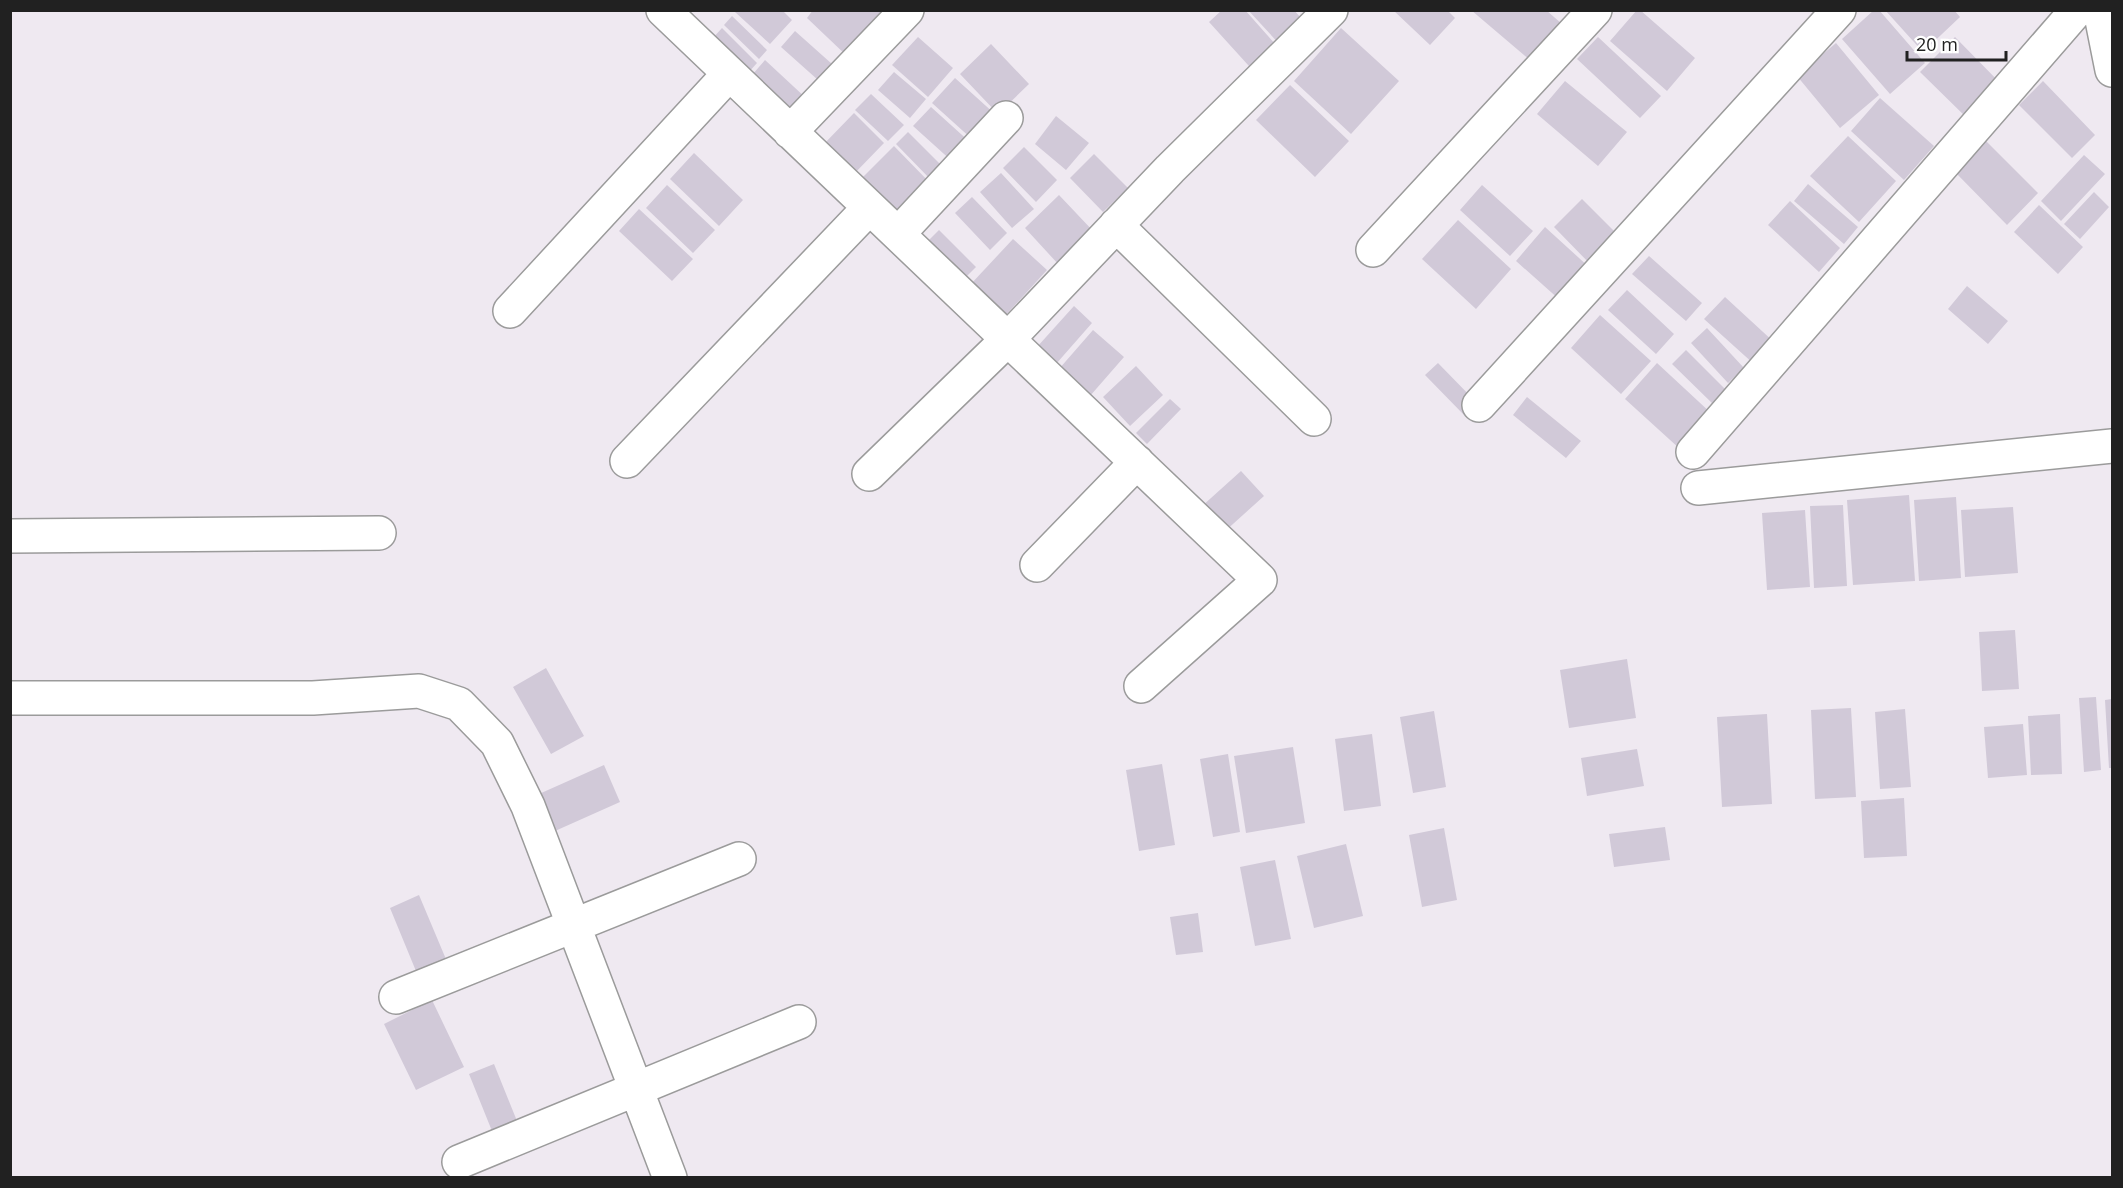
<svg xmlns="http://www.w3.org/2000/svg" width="2123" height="1188" font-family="'Open Sans',sans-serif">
	<rect width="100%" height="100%" fill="#efe9f1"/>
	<!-- building -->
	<path fill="#d1c9d8" d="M737,10H782L792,20L770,44L735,12Z
		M813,10H892L848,57L807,18Z
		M1222,10H1245L1283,53L1258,76L1209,22Z
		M1248,10H1294L1307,25L1283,48Z
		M1393,10H1447L1455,18L1430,45Z
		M1471,10H1546L1562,24L1531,61Z
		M1637,10H1640L1695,58L1667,91L1610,41Z
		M1874,10H1879L1925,63L1890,94L1842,39Z
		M1885,10H1954L1960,17L1923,52Z
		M732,16L767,50L759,59L724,25Z
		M722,28L757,63L748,73L712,39Z
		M1341,28L1399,81L1351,134L1294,81Z
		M795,31L832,64L818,80L781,47Z
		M918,37L953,68L928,97L892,65Z
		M1598,37L1661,96L1640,118L1577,59Z
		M1955,37L2005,88L1971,122L1920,72Z
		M1836,43L1879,95L1840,128L1797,76Z
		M991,44L1029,84L998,114L960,74Z
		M765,60L807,99L793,114L752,75Z
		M894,72L926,99L910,118L878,90Z
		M955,78L996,115L973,140L932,103Z
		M1565,81L1627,132L1598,166L1537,114Z
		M2043,81L2095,135L2072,158L2019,105Z
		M1290,85L1349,141L1315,177L1256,120Z
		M871,94L904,125L888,141L855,110Z
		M1880,98L1934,146L1904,180L1851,131Z
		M931,107L972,144L954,163L913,126Z
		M854,113L884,143L852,176L822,146Z
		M1056,116L1089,143L1066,170L1035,144Z
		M908,132L945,169L933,182L896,144Z
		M1848,136L1896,181L1859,222L1810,176Z
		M1985,140L2038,193L2007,225L1954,171Z
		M894,146L933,186L899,220L860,180Z
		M1024,147L1057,180L1036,202L1003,168Z
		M694,153L743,200L719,226L670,179Z
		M1094,154L1128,188L1103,212L1070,178Z
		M2084,155L2105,174L2061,221L2041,201Z
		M1001,173L1034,209L1012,228L980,192Z
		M1808,184L1858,227L1844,244L1794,201Z
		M667,185L715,230L693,253L646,208Z
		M1482,185L1533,231L1510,256L1460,210Z
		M2094,192L2109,207L2080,239L2064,224Z
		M1059,195L1094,232L1059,265L1025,228Z
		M972,197L1007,233L990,250L955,213Z
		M1582,199L1620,237L1592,266L1554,227Z
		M1790,201L1840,248L1819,272L1768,225Z
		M2039,205L2083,247L2058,274L2014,232Z
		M639,209L693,259L672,281L619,231Z
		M1458,220L1511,269L1476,309L1422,259Z
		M1545,227L1590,268L1561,301L1516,261Z
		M939,230L976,267L959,284L922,247Z
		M1013,239L1047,270L1004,317L970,285Z
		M1649,256L1702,303L1686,321L1632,274Z
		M1967,286L2008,321L1988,344L1948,309Z
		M1627,290L1674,334L1656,354L1608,310Z
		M1725,297L1775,343L1755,365L1704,319Z
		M1074,306L1092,323L1056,364L1037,347Z
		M1600,315L1651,361L1621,394L1571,348Z
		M1707,328L1744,368L1728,383L1691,343Z
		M1093,330L1124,357L1090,396L1059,369Z
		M1686,350L1727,391L1714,405L1672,364Z
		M1438,363L1477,403L1464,415L1425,375Z
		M1657,363L1712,414L1680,449L1625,399Z
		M1136,366L1163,395L1130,426L1103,397Z
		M1527,397L1581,441L1566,458L1513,415Z
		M1170,399L1181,409L1147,444L1136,433Z
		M1241,471L1264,496L1223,533L1201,507Z
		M1909,495L1915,581L1853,585L1847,500Z
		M1956,497L1961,578L1919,581L1914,500Z
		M1843,505L1847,586L1814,588L1810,506Z
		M2013,507L2018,573L1965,577L1961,510Z
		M1805,510L1810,587L1767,590L1762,513Z
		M2015,630L2019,689L1982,691L1979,632Z
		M1627,659L1636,718L1569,728L1560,670Z
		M546,668L584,736L551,754L513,687Z
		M2096,697L2101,770L2084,772L2079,698Z
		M2112,699V768H2109L2105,700Z
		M1851,708L1856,797L1815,799L1811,710Z
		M1905,709L1911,787L1880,789L1875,712Z
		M1434,711L1446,787L1413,793L1400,717Z
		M1767,714L1772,804L1722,807L1717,717Z
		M2060,714L2062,774L2031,775L2028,716Z
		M2023,724L2027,775L1988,778L1984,727Z
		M1372,734L1381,806L1344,811L1335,739Z
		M1293,747L1305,823L1246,833L1234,756Z
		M1637,749L1644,786L1587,796L1581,758Z
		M1228,754L1240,832L1213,837L1200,759Z
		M1162,764L1175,845L1139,851L1126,770Z
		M604,765L620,802L555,831L539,794Z
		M1904,798L1907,856L1864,858L1861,801Z
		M1665,827L1670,860L1614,867L1609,834Z
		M1444,828L1457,900L1422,907L1409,835Z
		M1346,844L1363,916L1314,928L1297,856Z
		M1275,860L1291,939L1255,946L1240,867Z
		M419,895L448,964L418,976L390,908Z
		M1198,913L1203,952L1176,955L1170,917Z
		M432,1000L464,1067L416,1090L384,1024Z
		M494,1064L517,1121L492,1131L469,1074Z"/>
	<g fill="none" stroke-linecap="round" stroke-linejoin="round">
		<!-- minor casing -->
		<g stroke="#9b9b9b" stroke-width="36">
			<path id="minor" d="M663,10L1260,580L1141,686
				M2100,10L2112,70
				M790,132L907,10
				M1116,225L1314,419
				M898,234L1006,118
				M1373,250L1595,10
				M510,311L729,74
				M1479,405L1839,10
				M1693,452L2077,10
				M627,461L869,208
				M869,474L1008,339L1170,169L1331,10
				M1698,488L2112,446
				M10,536L379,533
				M1037,565L1137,462
				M10,698H313L419,691L459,704L497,743L528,806L670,1178
				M396,997L739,859
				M459,1162L799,1022"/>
		</g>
		<!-- minor -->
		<use href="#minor" stroke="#fff" stroke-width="33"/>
	</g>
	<!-- border -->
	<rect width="2123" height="1188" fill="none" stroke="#212121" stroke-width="24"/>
	<!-- scale -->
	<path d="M1907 51v9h99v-9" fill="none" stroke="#212121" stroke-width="3"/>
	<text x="1916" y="51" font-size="18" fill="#212121" stroke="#ffffff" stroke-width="4.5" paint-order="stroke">20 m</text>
</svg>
